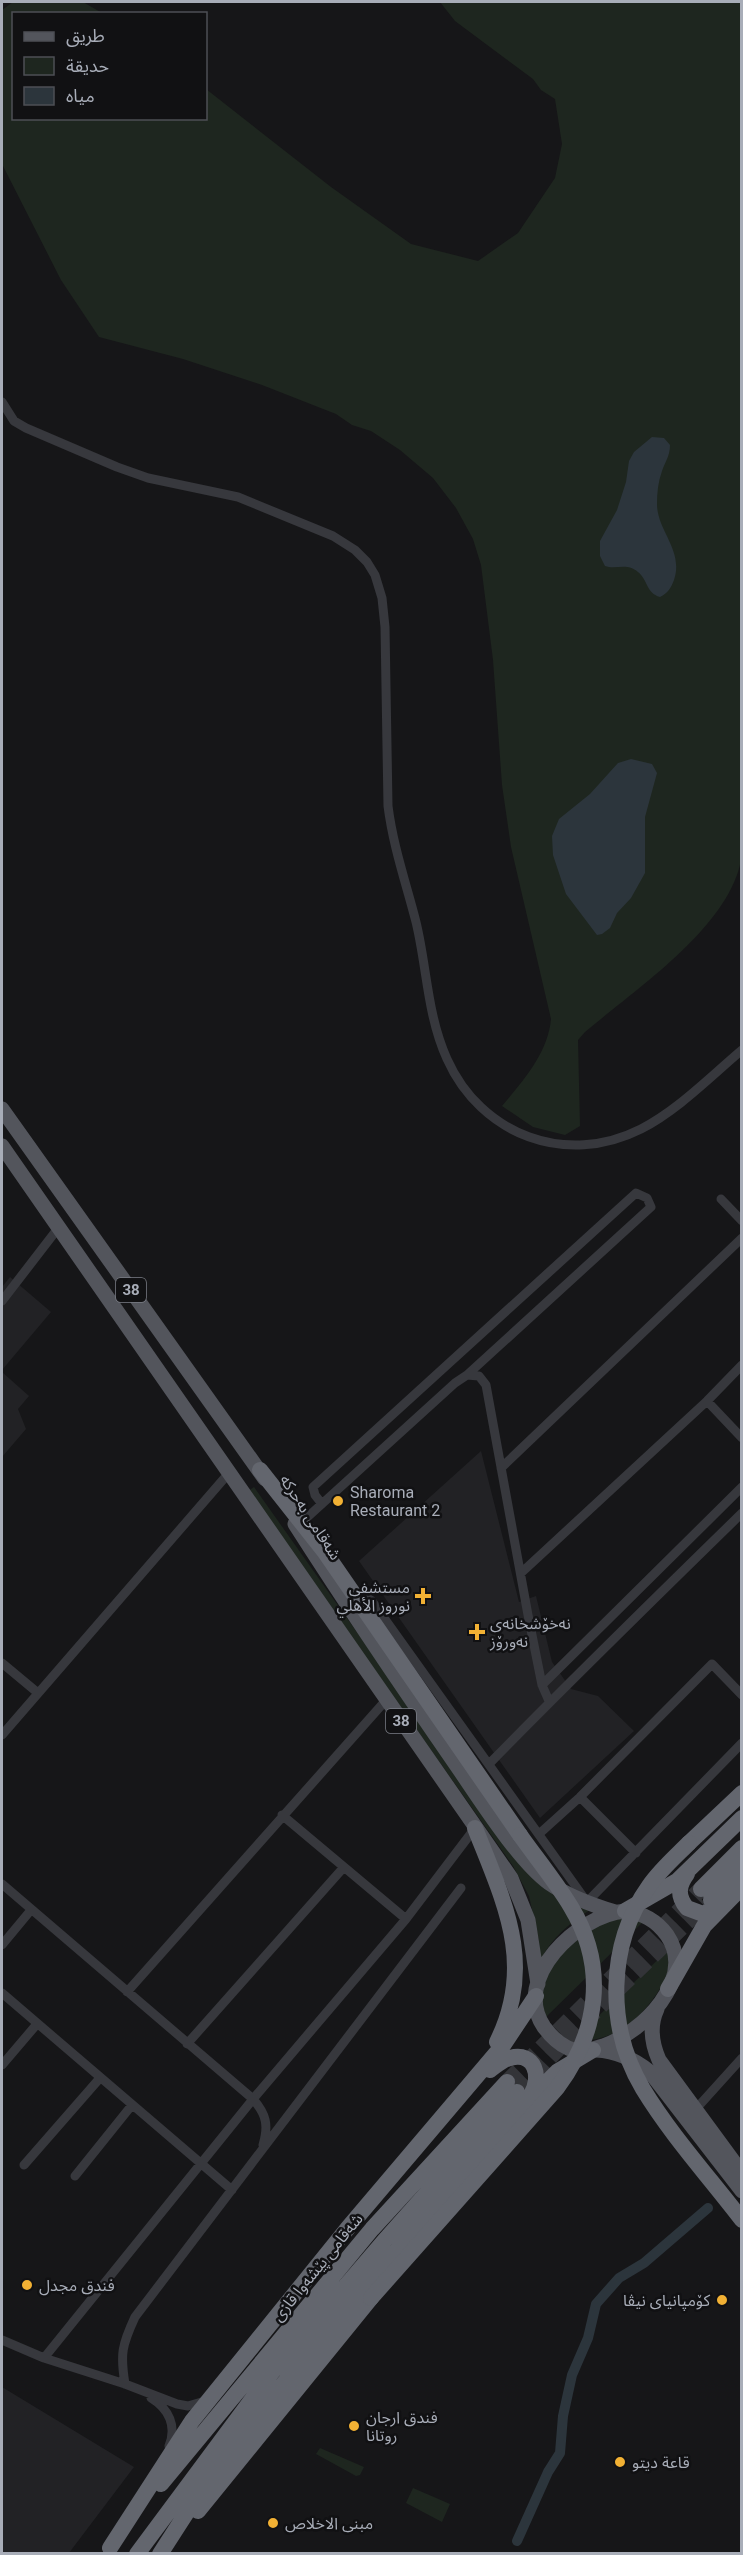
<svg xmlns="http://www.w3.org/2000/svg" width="743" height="2555" font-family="Roboto,'Noto Sans Arabic',sans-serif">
	<rect width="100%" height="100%" fill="#161618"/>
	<!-- built -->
	<path fill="#222225" d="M10,1277L51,1312L2,1370V1287Z
		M2,1372L29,1396L18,1409L26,1429L2,1457Z
		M481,1451L519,1602L536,1596L552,1662L571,1689L598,1696L634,1731L540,1818L359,1561Z
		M2,2387L134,2467L69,2553H2Z"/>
	<!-- green -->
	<path fill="#1e261f" d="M13,2H83L102,13L14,14V118H206V89L331,187L411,244L478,261L518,233L555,178L562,144L555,99L541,90L533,79L455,21L440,2H741V860C729,927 636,989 585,1032L578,1040L580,1126L565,1135L533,1127L502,1106C523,1081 548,1053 551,1019L511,847L502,785L493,660L481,565L473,539L456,508L433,478L400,450L371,431L352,425L336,414L262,385L183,359L99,337L61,280L2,164V10Z
		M254,1487L490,1820L593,1908C570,1923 553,1936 540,1961L539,1941L529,1896L513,1866L248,1491Z
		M617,1916L645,1920L546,2017C529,1968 580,1934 617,1916Z
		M667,1951C668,1955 670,1960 670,1965C669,1971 664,1981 661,1987C643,2018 611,2045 573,2040Z
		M320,2448L364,2467L360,2475L356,2476L316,2454Z
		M413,2488L450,2504L442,2522L406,2503Z"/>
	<!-- water -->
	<path fill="#2c353c" d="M652,437L664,438L670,445C670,456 665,462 662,471C658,482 657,493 657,504C657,531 684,550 674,580C671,588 668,593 660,597C646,593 648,580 638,572C627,562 616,570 605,566L600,556V541L617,510L626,482L629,461L634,452Z
		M631,759L652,764L657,773L645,817V873L631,898L617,913L610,928L602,934L597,935L566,894L553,855L552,836L559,819L590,794L618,763Z"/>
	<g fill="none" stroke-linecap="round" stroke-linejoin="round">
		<!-- canal -->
		<path stroke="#2c353c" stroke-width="10" d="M517,2541L548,2472L560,2453L563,2416L572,2375L588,2338L596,2304L619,2278L644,2263L708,2208"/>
		<!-- highway-tunnel -->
		<path stroke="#333438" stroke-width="16" stroke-dasharray="16 8" stroke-linecap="butt" d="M507,2082L701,1889
			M517,2092L581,2025L706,1904"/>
		<!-- street -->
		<path stroke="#37383d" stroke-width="9" d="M2,402L14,421L26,428L117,467L148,478L238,497L333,536L355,550L367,562L375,575L382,598L385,627L388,806C393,846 406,883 416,922C427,967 427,1015 447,1059C481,1135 566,1167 641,1129C678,1110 710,1077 742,1050
			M721,1199L742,1221
			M2,1301L59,1227
			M707,1401L742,1438
			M501,1468L742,1238
			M322,1504L315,1495L313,1487L636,1193L647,1198L651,1207L467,1375
			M302,1522L455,1383L467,1375L479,1376L486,1385L528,1615L542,1685L549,1701
			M521,1573L707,1401L742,1365
			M354,1593L363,1594L372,1601L587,1902L742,1743
			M2,1663L38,1693
			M542,1685L742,1487
			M2,1735L228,1474
			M489,1764C572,1679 657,1596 742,1513
			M580,1797L636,1853
			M282,1815L406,1919
			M539,1834L580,1797L712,1664L742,1695
			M2,1884L253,2099C266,2114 269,2125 263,2145
			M2,1945L31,1910
			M127,1992L387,1699
			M2,1993L232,2190
			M187,2044L344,1867
			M2,2065L37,2024
			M695,2110L742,2058
			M24,2165L100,2078
			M75,2176L132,2105
			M2,2340L44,2358L125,2384L177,2404L188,2406L205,2401
			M44,2358L253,2099L406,1919L475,1828
			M125,2384C120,2354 122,2345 135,2317L461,1888
			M151,2398C169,2409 177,2426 169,2446"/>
		<!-- primary -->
		<path stroke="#53555c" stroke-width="15" d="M2,1109L265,1479
			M2,1146L511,1878L528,1920L538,1984
			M295,1524C348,1607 403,1688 459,1769C481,1801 519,1861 549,1883C569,1897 592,1905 615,1912
			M625,1911C643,1913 656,1920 667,1935C697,1979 642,2033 603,2046C590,2050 580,2054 568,2048C559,2044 550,2035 544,2027C511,1978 578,1915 625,1911Z
			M657,2009C649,2026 652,2044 659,2060L742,2173
			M596,2050C616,2051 634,2059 650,2072L742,2191"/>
		<!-- highway -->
		<path stroke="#63666e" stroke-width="16" d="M260,1470L324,1551L520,1835
			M475,1828C504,1902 536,1964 497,2042
			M689,1843L742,1793
			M687,1874C678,1886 677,1896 687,1908L703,1914L719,1906
			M701,1889L742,1848
			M711,1900L742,1869
			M625,1911L677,1881L742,1818
			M668,1989L704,1926L742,1887
			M490,2070C496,2066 503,2059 510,2058C535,2051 542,2077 531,2095
			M161,2484L372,2229L507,2082
			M198,2511L371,2298
			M110,2548L192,2421L347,2229L504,2044L536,1996
			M137,2554L273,2371L385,2240L517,2092
			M160,2554L200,2492L305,2356L526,2103L558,2071L593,2050"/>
		<!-- highway-bridge -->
		<path stroke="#63666e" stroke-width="16" d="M689,1843C675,1857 660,1870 649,1886C607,1945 606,2027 643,2089C671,2135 709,2177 742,2220
			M371,2298L557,2088C598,2033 608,1968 571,1907C556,1882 537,1859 520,1835"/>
	</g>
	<!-- markers -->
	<g fill="#f2b134" stroke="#111113" stroke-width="2">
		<circle cx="338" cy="1501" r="6"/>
		<path d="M420 1587h6v6h6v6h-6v6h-6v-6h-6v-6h6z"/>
		<path d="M474 1623h6v6h6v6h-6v6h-6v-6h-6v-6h6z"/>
		<circle cx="27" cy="2285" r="6"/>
		<circle cx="722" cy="2300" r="6"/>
		<circle cx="354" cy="2426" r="6"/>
		<circle cx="620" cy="2462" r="6"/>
		<circle cx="273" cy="2523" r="6"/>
	</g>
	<g text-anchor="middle" stroke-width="5" stroke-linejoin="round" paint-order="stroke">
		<!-- shield labels -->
		<g fill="#111113" stroke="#7b7e86" stroke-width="1.5">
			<rect x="116" y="1278" width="30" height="24" rx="4.5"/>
			<rect x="386" y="1709" width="30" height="24" rx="4.5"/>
		</g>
		<g font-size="15" font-weight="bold" fill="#a8adb8">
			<text x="131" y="1295">38</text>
			<text x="401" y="1726">38</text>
		</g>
		<!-- poi labels -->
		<g font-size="16" fill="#a8adb8" stroke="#111113" text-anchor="start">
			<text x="350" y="1498">Sharoma<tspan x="350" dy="18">Restaurant 2</tspan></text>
			<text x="410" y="1593" text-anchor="end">مستشفى<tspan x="410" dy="18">نوروز الأهلي</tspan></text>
			<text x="490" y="1629">نەخۆشخانەی<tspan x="490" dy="18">نەورۆز</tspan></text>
			<text x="39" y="2291">فندق مجدل</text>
			<text x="710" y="2306" text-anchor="end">کۆمپانیای نیڤا</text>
			<text x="366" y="2423">فندق ارجان<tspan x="366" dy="18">روتانا</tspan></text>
			<text x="632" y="2468">قاعة ديتو</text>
			<text x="285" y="2529">مبنى الاخلاص</text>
		</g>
		<!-- street labels -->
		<g font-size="16" fill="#a8adb8" stroke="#111113">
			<text transform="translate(311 1517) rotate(57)" y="6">شەقامی بەحرکە</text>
			<text transform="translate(317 2267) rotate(-51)" y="6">شەقامی پێشەوا قازی</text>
		</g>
	</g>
	<!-- border -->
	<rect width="743" height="2555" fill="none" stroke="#a8adb8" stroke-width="6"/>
	<!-- legend -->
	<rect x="12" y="12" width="195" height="108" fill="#111113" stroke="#4d4f55" stroke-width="1.5"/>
	<rect x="24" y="32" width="30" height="9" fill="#53555c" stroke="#4d4f55" stroke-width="1.5"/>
	<text x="66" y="42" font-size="18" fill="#a8adb8">طريق</text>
	<rect x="24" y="57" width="30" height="18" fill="#1e261f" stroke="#4d4f55" stroke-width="1.5"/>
	<text x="66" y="72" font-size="18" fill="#a8adb8">حديقة</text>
	<rect x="24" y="87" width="30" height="18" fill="#2c353c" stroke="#4d4f55" stroke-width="1.5"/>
	<text x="66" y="102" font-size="18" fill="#a8adb8">مياه</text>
</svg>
